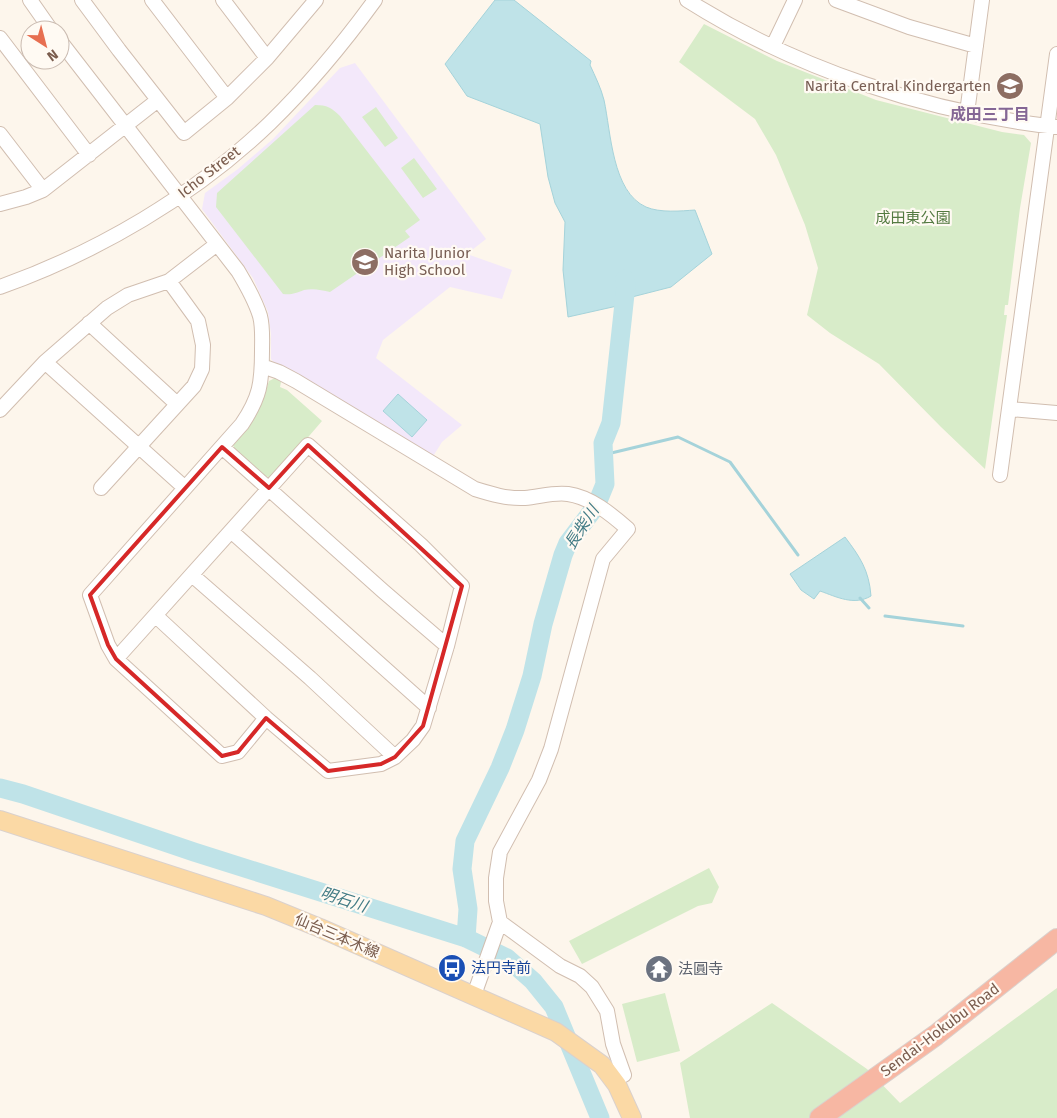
<svg xmlns="http://www.w3.org/2000/svg" width="1057" height="1118" font-family="'Fira Sans','Noto Sans JP',sans-serif">
	<rect width="100%" height="100%" fill="#fdf6ec"/>
	<!-- education -->
	<path fill="#f3e8fa" d="M355,63L486,239L467,254L512,270L502,299L450,287L383,340L376,358L462,425L442,442L432,458L277,366L271,359V334L268,312L253,278L202,209L205,193L238,169L273,139L340,68Z"/>
	<!-- green -->
	<path fill="#d8ecc9" d="M704,24L777,61L876,100L1002,132L1024,135L1031,143L1020,208L1008,305H1005L1004,315H1007L985,469L941,427L879,364L830,333L807,315L818,268L805,225L776,155L755,119L679,62Z
		M315,105C327,105 332,108 340,116L420,220L405,231L410,237L330,292C322,290 313,288 304,290C296,293 292,295 283,294L216,207L217,193Z
		M376,107L398,138L385,147L362,117Z
		M414,158L437,189L423,198L401,168Z
		M275,378L281,382L280,387L287,390L322,421L273,478L264,476L235,450L233,445C252,422 260,410 269,381Z
		M709,868L719,887L712,903L698,906L582,964L569,941Z
		M1057,988V1118H690L680,1063L772,1003L867,1069L900,1103Z
		M665,993L680,1051L637,1062L622,1004Z"/>
	<!-- water -->
	<path fill="#bfe3e8" stroke="#a5d3da" d="M495,0H514L591,61L590,65C595,76 601,88 604,100C611,132 612,192 646,207C660,213 681,211 695,210L712,254L671,287L628,298L626,304L568,317L563,270L565,222L555,203L548,177L540,124L467,96L445,64Z
		M398,394L427,420L412,437L383,411Z
		M845,537C860,557 869,570 871,596C854,606 837,597 820,591L814,599L801,590L790,574Z"/>
	<g fill="none" stroke-linecap="round" stroke-linejoin="round">
		<!-- stream -->
		<path stroke="#a5d3da" stroke-width="3" d="M603,455L678,437L730,462L798,555
			M860,598L869,608
			M885,616L963,626"/>
		<!-- river -->
		<path stroke="#bfe3e8" stroke-width="19" d="M0,788L23,794L194,852L466,938L507,958L533,981L554,1007L600,1118
			M466,938L468,909L462,869L465,841L500,768L515,730L532,676L543,624L563,555L568,543L596,506L605,484L603,443L611,423L626,285L625,279"/>
		<!-- minor casing -->
		<g stroke="#d1beb0" stroke-width="16">
			<path id="minor" d="M30,0L51,30
				M82,0L119,50L184,133L227,98L267,58L316,0
				M152,0L227,98
				M223,0L267,58
				M687,0C796,69 929,113 1057,127
				M836,0L909,27L976,46
				M0,38L89,155
				M60,41L238,271C247,286 255,300 260,316C263,327 262,340 262,351C262,383 260,397 242,424L90,595L108,645L116,659L222,756L238,752L266,718
				M773,46L795,0
				M967,113L982,0
				M0,134L43,190
				M0,204L26,197L43,190L158,100
				M0,287C98,252 194,196 270,123C309,85 343,44 375,0
				M89,323L177,404
				M45,362L185,488
				M262,366L279,372L296,381L475,489C491,494 507,499 525,498C539,497 553,492 568,494C590,497 611,514 628,529L603,559L551,749L539,780L500,852L496,878V901L500,922L560,966L580,976L592,987L607,1011L613,1044L624,1075
				M1009,409L1057,413
				M0,410L45,362L107,308L128,295L169,281L217,244
				M222,447L383,591L447,646
				M1000,475L1057,54
				M101,488L194,386L202,369L203,345L198,321L169,281
				M231,531L429,708
				M192,575L310,678L395,757
				M116,659L308,445L421,545L462,586L447,646L423,726L413,740L395,757L381,764L328,771L266,718L156,616
				M474,995L500,922"/>
		</g>
		<!-- major casing -->
		<g stroke="#dad1cd" stroke-width="20">
			<path id="major" d="M0,820L266,906L320,928L556,1032L602,1065L617,1085L632,1118"/>
		</g>
		<!-- highway casing -->
		<g stroke="#dad1cd" stroke-width="22">
			<path id="highway" d="M820,1118L936,1035L1057,939"/>
		</g>
		<!-- minor -->
		<use href="#minor" stroke="#fff" stroke-width="14"/>
		<!-- major -->
		<use href="#major" stroke="#fbd9a5" stroke-width="18"/>
		<!-- highway -->
		<use href="#highway" stroke="#f7b7a3" stroke-width="20"/>
	</g>
	<!-- marked area -->
	<path fill="none" stroke="#d62828" stroke-width="4" stroke-linejoin="round" d="M308,445L462,586L423,726L395,757L381,764L328,771L266,718L238,752L222,756L116,659L108,645L90,595L222,447L269,488Z"/>
	<!-- icons -->
	<defs>
		<g id="school-disc" transform="scale(1.4375)"><circle r="9.5" fill="#8d6e63" stroke="#fffaf3"/><path d="M0-5L7-2L0 1L-7-2ZM-4 1L0 2.5L4 1V4Q0 6-4 4Z" fill="#fff"/></g>
		<g id="bus-disc" transform="scale(1.4375)"><circle r="9.5" fill="#1a4fb4" stroke="#fffaf3"/><path d="M-5-6H5V4H4V6H2V4H-2V6H-4V4H-5ZM-3.5-4V0h7V-4ZM-3.5 1.2v1.5H-2V1.2ZM2 1.2v1.5H3.5V1.2Z" fill="#fff"/></g>
		<g id="temple-disc" transform="scale(1.4375)"><circle r="9.5" fill="#6b7280" stroke="#fffaf3"/><path d="M0-6L5-2H3V0L6.5 2.5H4V6H1.5V3h-3V6H-4V2.5H-6.5L-3 0V-2H-5Z" fill="#fff"/></g>
	</defs>
	<g fill-rule="evenodd">
		<use href="#school-disc" x="1010" y="86"/>
		<use href="#school-disc" x="365" y="262"/>
		<use href="#bus-disc" x="452" y="968"/>
		<use href="#temple-disc" x="659" y="969"/>
	</g>
	<g text-anchor="middle" stroke-width="4.5" stroke-linejoin="round" paint-order="stroke">
		<!-- education labels -->
		<g font-size="15" fill="#785e54" stroke="#fffaf3" text-anchor="end">
			<text x="991" y="91">Narita Central Kindergarten</text>
			<text x="384" y="258" text-anchor="start">Narita Junior<tspan x="384" dy="17">High School</tspan></text>
		</g>
		<!-- street labels -->
		<g font-size="15" fill="#7a5c4d" stroke="#fffaf3">
			<text transform="translate(209 172) rotate(-38)" y="5">Icho Street</text>
			<text transform="translate(337 936) rotate(23)" y="5">仙台三本木線</text>
			<text transform="translate(940 1030) rotate(-37)" y="5">Sendai-Hokubu Road</text>
		</g>
		<!-- park labels -->
		<g font-size="15" fill="#537a41" stroke="#fffaf3">
			<text x="913" y="223">成田東公園</text>
		</g>
		<!-- transit labels -->
		<g font-size="15" fill="#164399" stroke="#fffaf3" text-anchor="start">
			<text x="471" y="973">法円寺前</text>
		</g>
		<!-- worship labels -->
		<g font-size="15" fill="#5b616d" stroke="#fffaf3" text-anchor="start">
			<text x="678" y="974">法圓寺</text>
		</g>
		<!-- neighbourhood labels -->
		<g font-size="16" font-weight="bold" fill="#846695" stroke="#fffaf3">
			<text x="990" y="120">成田三丁目</text>
		</g>
		<!-- water labels -->
		<g font-size="16" font-style="italic" fill="#437c86" stroke="#fffaf3">
			<text transform="translate(581 527) rotate(-57)" y="6">長柴川</text>
			<text transform="translate(344 899) rotate(18)" y="6">明石川</text>
		</g>
	</g>
	<!-- north arrow -->
	<g transform="translate(45 45) rotate(144)"><circle r="24" fill="#fffaf3" stroke="#cabbb1"/>
	<path d="M0-4L9 19L0 12L-9 19Z" fill="#e76f51"/>
	<text y="-8" font-size="14" font-weight="bold" text-anchor="middle" fill="#7a5c4d">N</text>
	</g>
</svg>
